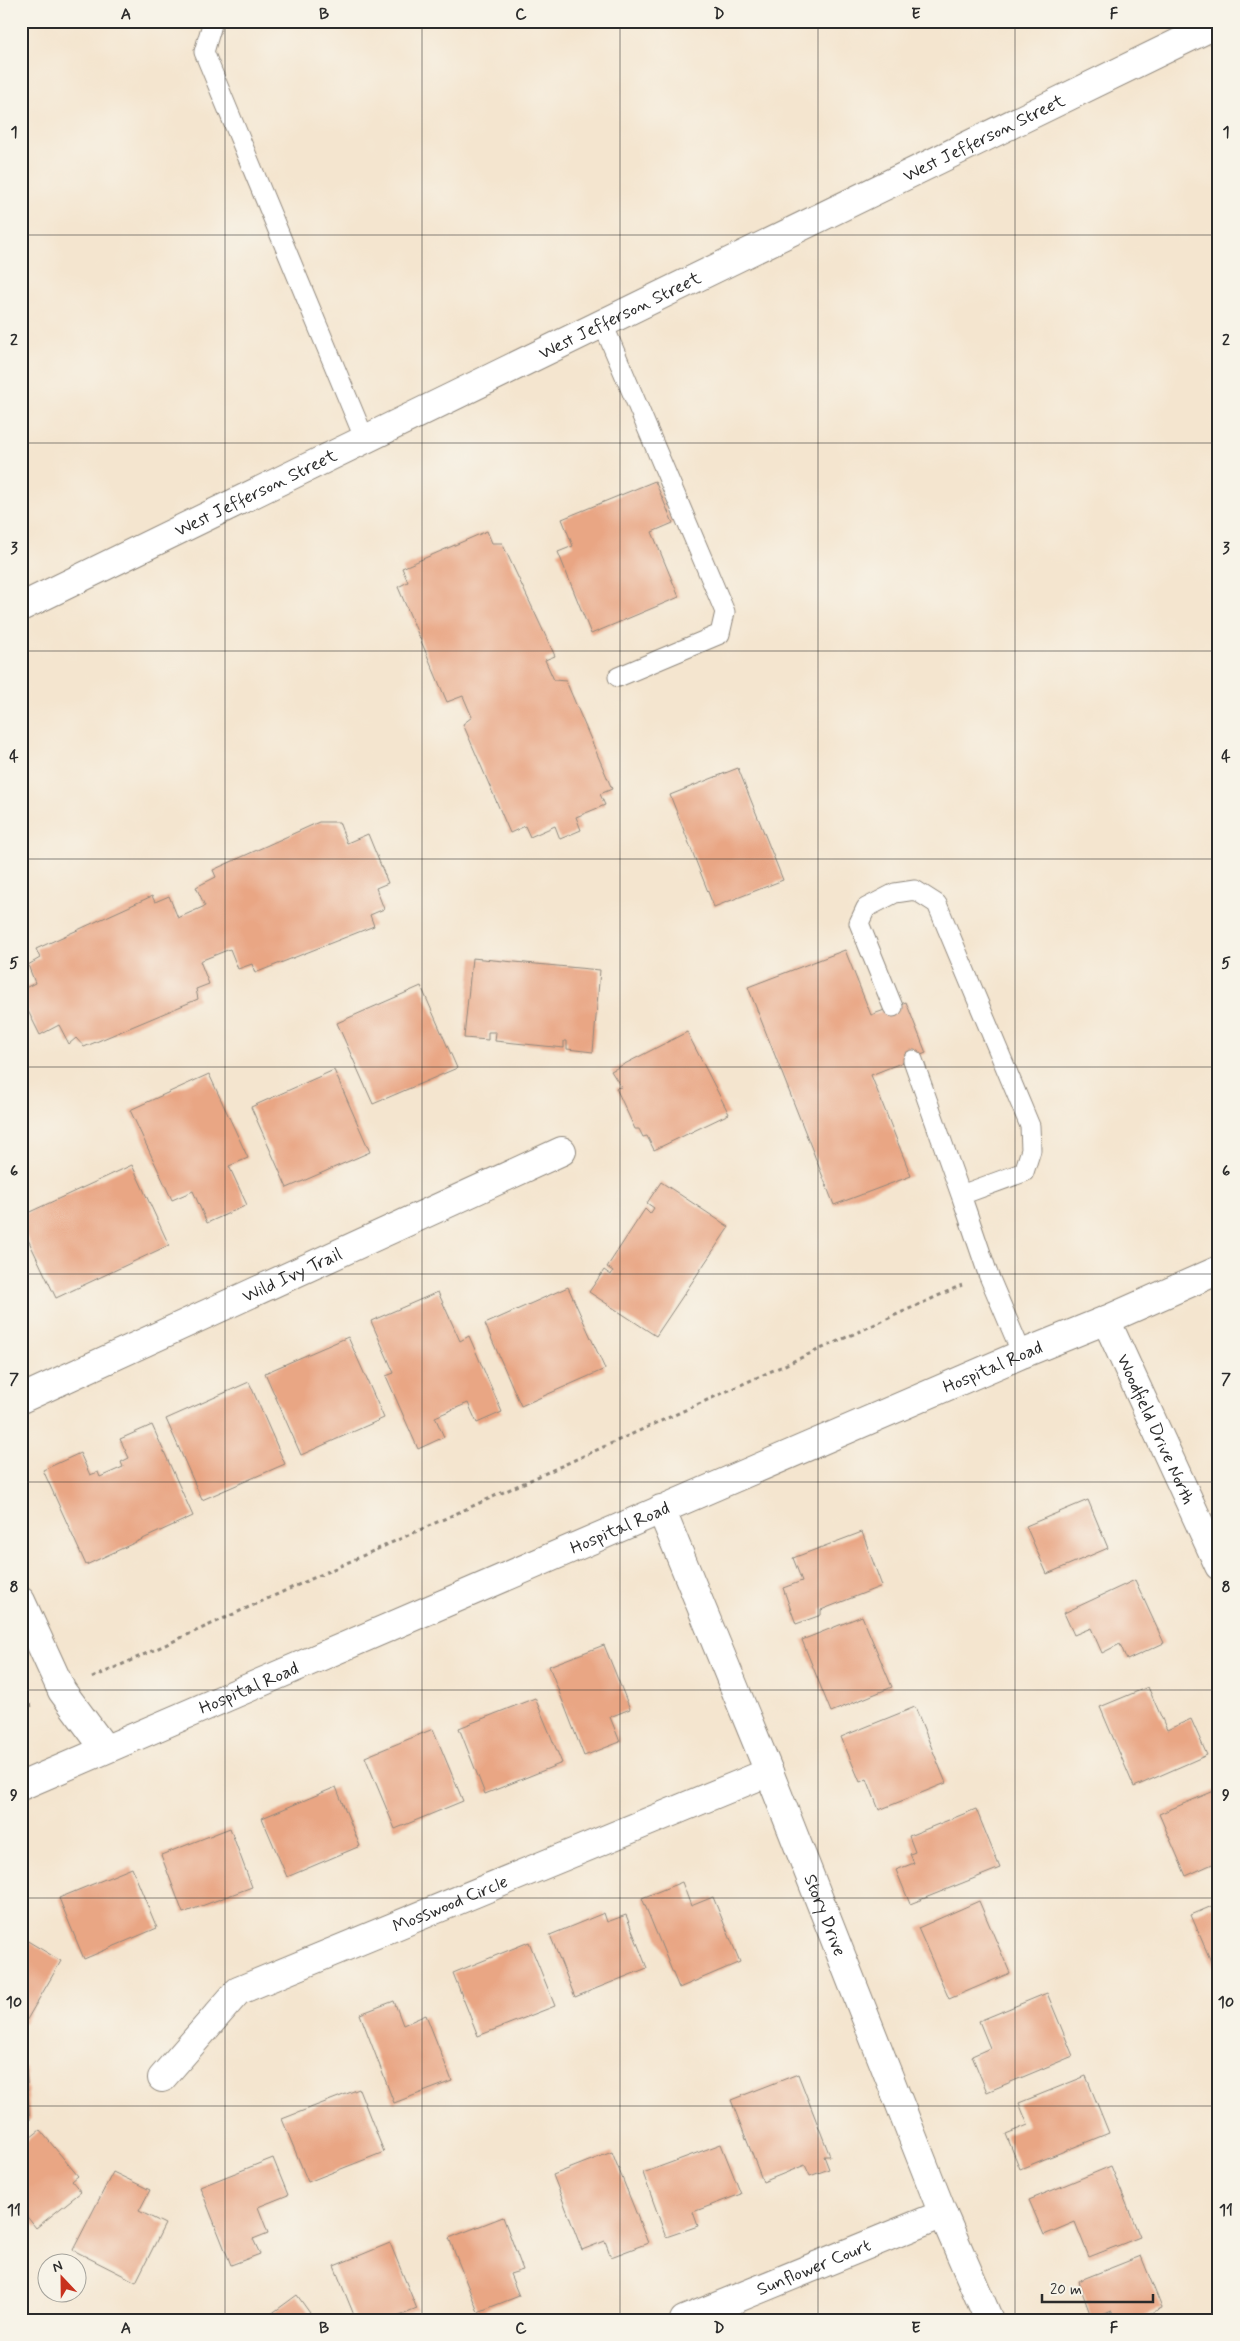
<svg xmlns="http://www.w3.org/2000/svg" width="1240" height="2341" font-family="Mynerve,sans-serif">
	<rect width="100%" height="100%" fill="#f7f3e8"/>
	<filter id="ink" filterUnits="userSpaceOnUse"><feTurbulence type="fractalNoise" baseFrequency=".02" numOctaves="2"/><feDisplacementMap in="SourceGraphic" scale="10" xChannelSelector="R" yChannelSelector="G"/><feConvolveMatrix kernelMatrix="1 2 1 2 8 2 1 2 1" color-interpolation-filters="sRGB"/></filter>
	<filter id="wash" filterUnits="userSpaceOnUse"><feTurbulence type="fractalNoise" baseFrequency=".0096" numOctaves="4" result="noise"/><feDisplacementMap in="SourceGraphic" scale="20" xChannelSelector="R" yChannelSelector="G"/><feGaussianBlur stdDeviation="1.12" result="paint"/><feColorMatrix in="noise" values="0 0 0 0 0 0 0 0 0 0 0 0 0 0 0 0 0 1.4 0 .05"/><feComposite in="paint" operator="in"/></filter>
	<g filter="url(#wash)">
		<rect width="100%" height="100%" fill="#f4e5cf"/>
		<g id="blocks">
			<!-- building -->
			<path fill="#e9a684" d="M655,481L673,523L652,532L679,597L591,634L558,552L573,546L562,519Z
				M487,531L492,543H502L555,656L545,660L554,680L566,681L612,789L600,794L605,805L576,817L581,830L560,839L555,826L530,837L525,826L510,833L463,724L472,717L463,696L447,702L398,587L408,582L402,568Z
				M738,768L783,880L714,907L670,795Z
				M319,822H339L347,843L368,834L388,883L376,888L384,909L370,915L374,926L255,973L252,964L238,969L230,949L200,961L209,984L196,989L198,999L84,1047L76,1038L69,1044L59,1025L40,1035L21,997V990L35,983L28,965L40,958L36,949L152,896L155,902L169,896L178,918L205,906L196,887L216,877L213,870Z
				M845,950L871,1015L906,1002L926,1053L871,1075L911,1176L834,1205L748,987Z
				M472,958L600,970L593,1052L567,1049V1041H564V1048L495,1041L496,1032H488V1040L464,1038Z
				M421,986L457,1068L373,1104L337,1023Z
				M687,1032L729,1114L654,1150L647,1136L643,1137L639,1129H635L616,1088L621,1087L611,1071Z
				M334,1070L370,1152L287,1188L251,1107Z
				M209,1074L248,1158L229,1166L247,1205L207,1223L193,1191L172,1200L130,1110Z
				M132,1165L169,1245L56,1298L21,1225V1216Z
				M661,1182L729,1227L656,1336L589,1292L604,1270L611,1275L613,1271L607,1267L645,1209L650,1214L654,1208L647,1203Z
				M568,1287L605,1369L521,1406L485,1324Z
				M438,1292L460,1341L469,1336L502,1412L477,1423L468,1403L435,1417L444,1437L418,1449L386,1376L394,1373L371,1321Z
				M348,1337L384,1418L301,1455L265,1373Z
				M249,1382L285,1464L202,1500L166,1419Z
				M152,1425L193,1516L86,1565L43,1470L80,1453L90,1475L98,1472L100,1477L123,1467L121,1462L129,1458L120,1439Z
				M1088,1500L1108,1548L1047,1574L1026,1526Z
				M862,1532L882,1586L821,1610V1615L796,1624L783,1588L802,1581L793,1558Z
				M1135,1580L1164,1643L1127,1660L1120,1644L1102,1653L1091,1628L1074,1635L1064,1613Z
				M862,1616L892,1687L831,1712L802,1640Z
				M604,1645L630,1709L610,1717L620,1742L584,1756L549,1666Z
				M1148,1687L1167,1730L1191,1719L1207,1755L1134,1787L1100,1707Z
				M535,1698L562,1763L485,1794L459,1728Z
				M915,1707L946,1783L879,1810L867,1779L860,1782L841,1737Z
				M433,1729L463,1801L395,1829L365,1757Z
				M336,1787L360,1846L287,1877L262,1818Z
				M1219,1789V1861L1186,1876L1159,1814Z
				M976,1809L1000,1868L910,1904L896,1870L914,1863L910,1854L915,1852L909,1836Z
				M230,1828L252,1887L183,1913L161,1855Z
				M132,1868L157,1928L84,1959L59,1898Z
				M682,1882L691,1906L713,1897L740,1962L679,1988L642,1898Z
				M979,1901L1010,1973L949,1999L918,1928Z
				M1219,1903V1980L1191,1915Z
				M604,1913L607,1922L626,1915L647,1968L575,1997L550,1935Z
				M21,1937L61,1961L25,2023L21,2021Z
				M529,1942L555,2006L478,2036L453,1973Z
				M1047,1993L1073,2056L987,2092L972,2056L990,2048L979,2021Z
				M394,2001L403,2025L426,2015L452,2081L394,2103L360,2014Z
				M26,2067L30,2120L21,2121V2068Z
				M798,2074L830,2156H824L829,2169L810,2176L805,2165L763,2182L731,2100Z
				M1086,2076L1109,2133L1020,2169L1006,2134L1028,2125L1019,2103Z
				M359,2089L384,2152L308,2182L282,2119Z
				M40,2130L78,2176L72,2181L81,2192L36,2228L21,2209V2145Z
				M721,2144L741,2194L693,2212L698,2226L666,2237L643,2173Z
				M612,2152L648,2243L611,2257L605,2241L582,2250L553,2175Z
				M273,2158L288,2195L258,2207L268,2233L253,2239L260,2254L231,2265L200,2187Z
				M1111,2166L1140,2237L1089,2257L1075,2222L1044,2235L1029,2200Z
				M113,2172L150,2190L139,2211L165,2224L136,2282L73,2250Z
				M503,2217L523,2270L510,2274L519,2296L478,2312L449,2238Z
				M390,2243L417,2309L397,2317L398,2320H356L334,2266Z
				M1141,2256L1162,2308L1134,2320H1115L1112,2311L1092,2319L1078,2281Z
				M297,2295L315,2320H263Z"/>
		</g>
	</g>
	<g filter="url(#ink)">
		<use href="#blocks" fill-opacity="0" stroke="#90887d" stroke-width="1"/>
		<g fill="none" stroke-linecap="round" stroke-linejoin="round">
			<!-- service casing -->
			<g stroke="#90887d" stroke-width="21">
				<path id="service" d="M213,21L204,52L365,440
					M603,324L725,612L720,634L618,677
					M893,1007L859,923L866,908L895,893L915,890L937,904L1030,1126L1031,1150L1024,1172L961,1195L988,1274L1022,1354
					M913,1060L961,1195"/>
			</g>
			<!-- minor casing -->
			<g stroke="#90887d" stroke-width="30">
				<g id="minor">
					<path id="s1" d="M1106,1320L1219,1566"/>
					<path id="s2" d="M21,1399L562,1151"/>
					<path id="s3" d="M661,1509L769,1772L943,2214L989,2320"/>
					<path d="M21,1601L62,1691L105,1749"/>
					<path id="s4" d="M21,1786L1022,1354L1106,1320L1219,1270"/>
					<path id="s5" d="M162,2078L238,1991L769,1772"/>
					<path id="s6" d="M684,2320L943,2214"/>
				</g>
			</g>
			<!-- primary casing -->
			<g stroke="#90887d" stroke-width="30">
				<g id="primary">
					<path id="s7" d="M21,607L1219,23"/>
				</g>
			</g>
			<!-- path -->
			<path stroke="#90887d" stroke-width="3" stroke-dasharray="4 4" stroke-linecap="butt" d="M92,1678L962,1285
				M21,1710L32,1705"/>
			<!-- service -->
			<use href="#service" stroke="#fff" stroke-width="19"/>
			<!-- minor -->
			<use href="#minor" stroke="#fff" stroke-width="28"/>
			<!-- primary -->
			<use href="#primary" stroke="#fff" stroke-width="28"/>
		</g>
	</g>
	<!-- grid -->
	<path fill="none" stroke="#2b2b2b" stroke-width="1" stroke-opacity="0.55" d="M225,21V2320M422,21V2320M620,21V2320M818,21V2320M1015,21V2320M21,235H1219M21,443H1219M21,651H1219M21,859H1219M21,1067H1219M21,1274H1219M21,1482H1219M21,1690H1219M21,1898H1219M21,2106H1219"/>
	<g text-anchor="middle" stroke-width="4" stroke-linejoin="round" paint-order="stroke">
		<!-- street labels -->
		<g font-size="18" fill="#2b2b2b" stroke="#f7f3e8">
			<text dy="6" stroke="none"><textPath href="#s7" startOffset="1071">West Jefferson Street</textPath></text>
			<text dy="6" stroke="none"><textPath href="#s7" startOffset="666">West Jefferson Street</textPath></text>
			<text dy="6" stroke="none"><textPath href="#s7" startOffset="261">West Jefferson Street</textPath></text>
			<text dy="6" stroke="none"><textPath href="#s2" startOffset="298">Wild Ivy Trail</textPath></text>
			<text dy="6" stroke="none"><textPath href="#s4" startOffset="1058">Hospital Road</textPath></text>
			<text dy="6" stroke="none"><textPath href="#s1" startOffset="120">Woodfield Drive North</textPath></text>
			<text dy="6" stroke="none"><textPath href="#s4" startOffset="652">Hospital Road</textPath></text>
			<text dy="6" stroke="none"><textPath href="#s4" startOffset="248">Hospital Road</textPath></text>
			<text dy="6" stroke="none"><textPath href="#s5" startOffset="345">Mosswood Circle</textPath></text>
			<text dy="6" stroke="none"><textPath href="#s3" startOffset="438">Story Drive</textPath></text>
			<text dy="6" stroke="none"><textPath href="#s6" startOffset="140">Sunflower Court</textPath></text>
		</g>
	</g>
	<!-- margin -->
	<rect width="1240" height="2341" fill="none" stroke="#f7f3e8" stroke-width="55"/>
	<!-- north arrow -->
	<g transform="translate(62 2278) rotate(338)"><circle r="24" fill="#f7f3e8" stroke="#a5a39c"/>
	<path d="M0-4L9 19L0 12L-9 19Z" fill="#c8321e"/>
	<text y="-8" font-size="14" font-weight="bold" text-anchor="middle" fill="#2b2b2b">N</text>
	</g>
	<!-- scale -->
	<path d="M1042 2294v8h111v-8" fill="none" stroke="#2b2b2b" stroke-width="2.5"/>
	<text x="1050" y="2294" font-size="15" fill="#2b2b2b" stroke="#f7f3e8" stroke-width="4" paint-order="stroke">20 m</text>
	<rect x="28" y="28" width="1184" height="2286" fill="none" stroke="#2b2b2b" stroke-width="2"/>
	<g font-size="16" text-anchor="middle" font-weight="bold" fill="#2b2b2b">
		<text x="126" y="19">A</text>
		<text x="324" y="19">B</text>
		<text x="521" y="19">C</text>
		<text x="719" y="19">D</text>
		<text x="916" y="19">E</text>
		<text x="1114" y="19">F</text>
		<text x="14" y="137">1</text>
		<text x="1226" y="137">1</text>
		<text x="14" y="345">2</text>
		<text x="1226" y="345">2</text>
		<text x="14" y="553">3</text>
		<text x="1226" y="553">3</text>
		<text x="14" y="761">4</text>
		<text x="1226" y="761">4</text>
		<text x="14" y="968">5</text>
		<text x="1226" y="968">5</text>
		<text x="14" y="1176">6</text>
		<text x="1226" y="1176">6</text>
		<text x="14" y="1384">7</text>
		<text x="1226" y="1384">7</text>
		<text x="14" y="1592">8</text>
		<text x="1226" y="1592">8</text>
		<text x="14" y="1800">9</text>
		<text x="1226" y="1800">9</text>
		<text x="14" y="2007">10</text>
		<text x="1226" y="2007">10</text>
		<text x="14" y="2215">11</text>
		<text x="1226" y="2215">11</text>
		<text x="126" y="2333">A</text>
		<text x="324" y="2333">B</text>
		<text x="521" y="2333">C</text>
		<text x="719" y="2333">D</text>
		<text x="916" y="2333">E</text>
		<text x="1114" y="2333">F</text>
	</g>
</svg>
